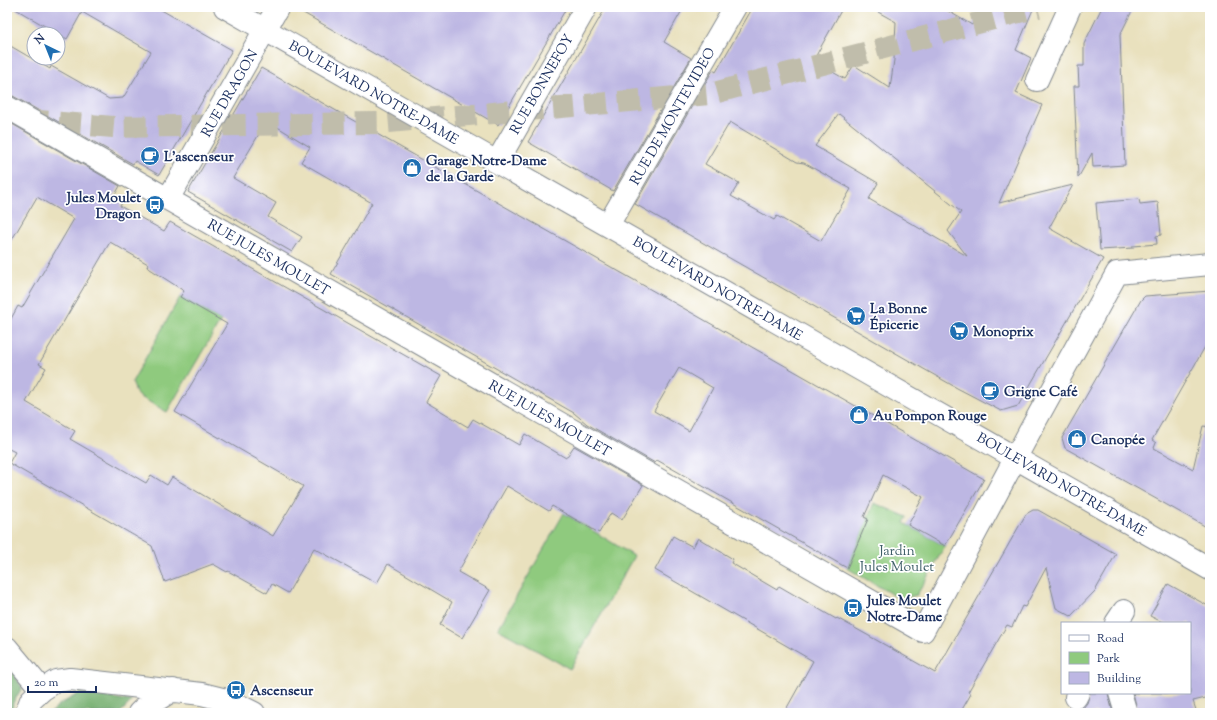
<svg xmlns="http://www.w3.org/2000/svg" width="1217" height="720" font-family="'Sorts Mill Goudy',serif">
	<rect width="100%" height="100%" fill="#fff"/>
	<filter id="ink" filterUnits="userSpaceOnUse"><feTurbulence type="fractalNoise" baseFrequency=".025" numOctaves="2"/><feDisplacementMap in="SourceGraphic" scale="8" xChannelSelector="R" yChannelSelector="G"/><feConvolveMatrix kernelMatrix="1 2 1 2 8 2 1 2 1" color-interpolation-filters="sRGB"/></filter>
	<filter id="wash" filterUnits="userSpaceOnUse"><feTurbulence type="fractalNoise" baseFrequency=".012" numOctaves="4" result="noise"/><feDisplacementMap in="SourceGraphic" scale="16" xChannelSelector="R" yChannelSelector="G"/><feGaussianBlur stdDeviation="0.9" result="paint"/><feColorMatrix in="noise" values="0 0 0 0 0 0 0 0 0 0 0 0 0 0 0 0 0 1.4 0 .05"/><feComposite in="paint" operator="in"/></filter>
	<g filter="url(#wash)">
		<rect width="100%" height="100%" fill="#e9e1be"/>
		<!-- green -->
		<path fill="#8fca7e" stroke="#557c6e" d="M180,297L221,320L167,412L137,395L132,382Z
			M874,503L907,517L904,523L945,546L917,595L900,599L847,568Z
			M564,513L634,556L570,669L498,629Z"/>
		<!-- forest -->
		<path fill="#73ae6d" stroke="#476e66" d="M7,667L15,675L22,688L13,703L12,713H7Z
			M80,693L132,701L120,713H51L57,706Z"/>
		<g id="blocks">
			<!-- building -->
			<path fill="#bdb7e3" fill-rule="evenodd" d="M12,7H156L232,50L159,175L135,161L133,164L13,96L7,95V44L50,69L51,66L109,99L123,98L151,52L82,12L67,39Z
				M293,7H567L498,125Z
				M606,7H684L664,42L691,58L613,191L528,142Z
				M753,7H843L813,61L845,79L854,65L890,88L894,60L896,22L869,7H941L972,25L980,7H1034L1016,50L1031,58L1016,93L1042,105L999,203L1073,185L1049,228L1103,259L1018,406L1001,411L957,388L635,204L713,70L716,72ZM839,114L961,212L948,231L967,256L869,199L878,183L815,146ZM730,122L797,162L804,163L851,189L821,241L777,216L774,220L731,196L739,183L705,164Z
				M1102,7H1134L1120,35L1125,165L1093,167L1092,153L1078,178L1074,86H1079L1078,66H1084V44Z
				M261,68L984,479L945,546L908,525L923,497L883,475L864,517L868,519L847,568L657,460L655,463L587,424L574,413L331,274L372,203L301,162L310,147L271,123L269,126L265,124L233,178L276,203L268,217L302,237L292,252L188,192ZM679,368L713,388L689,431L654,411Z
				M7,121L120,186L113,198L122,203L120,206L164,231L170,222L441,376L426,402L468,427L473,419L519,445L525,434L566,458L574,446L643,485L622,520L611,513L599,533L552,506L549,511L507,486L458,572L490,590L462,638L440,625L452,602L388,564L377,583L314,548L288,593L272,584L267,593L228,571L227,572L213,564L165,582L152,546L9,463L15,452L7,448V326L18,306L22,308L74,219L37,197L7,248ZM110,242L148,264L147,267L184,291L180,297L227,324L175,412L303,486L273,536L172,477L167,485L151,475L146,483L70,439L75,431L26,402L46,368L39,364Z
				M1139,199L1140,204L1158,202L1161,235L1156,236L1157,244L1133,246V248L1100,250L1096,203Z
				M1210,291V338L1152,440L1156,443L1154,448L1193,469L1203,426L1210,427V529L1065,448L1062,438L1141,300L1145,296Z
				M1033,510H1038L1116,554L1095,591L1071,616L1056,608L1046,568L1025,607L1022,606L1012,627L1007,625L968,692L971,694L960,713H784L813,661L655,570L673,536L693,547L698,538L733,559L731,563L777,590L779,586L836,619L837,618L935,673L1026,514Z
				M1168,584L1210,607V697L1193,701L1197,713H1138L1133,693H1190V623H1164L1150,616Z
				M1090,693H1108L1113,713H1075L1077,709L1083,708L1087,703Z"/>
		</g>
	</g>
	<g filter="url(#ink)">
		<use href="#blocks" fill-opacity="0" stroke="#82888e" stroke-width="1"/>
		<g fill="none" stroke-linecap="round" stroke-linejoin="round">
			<!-- highway-tunnel -->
			<path stroke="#c0bdab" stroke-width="22" stroke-dasharray="22 11" stroke-linecap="butt" d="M26,120L114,127L378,123L710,94L1038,7"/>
			<!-- minor casing -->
			<g stroke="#82888e" stroke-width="24">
				<path id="minor" d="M225,7L1210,569
					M1037,80L1070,7
					M7,107L923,631L1031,429L1117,273L1210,264
					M497,162L586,7
					M168,199L278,7
					M608,225L735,7
					M1116,623L1124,611
					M7,648L42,690
					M1120,693L1126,713
					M1076,697L1078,693
					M26,713L31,700L42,690L56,681L70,679L202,694L230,701L254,713
					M139,713L144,708L173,690"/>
			</g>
			<!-- minor -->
			<use href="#minor" stroke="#fff" stroke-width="22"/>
		</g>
	</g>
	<!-- icons -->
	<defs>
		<g id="cafe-disc" transform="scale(1)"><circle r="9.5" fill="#1f6fb2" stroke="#fff"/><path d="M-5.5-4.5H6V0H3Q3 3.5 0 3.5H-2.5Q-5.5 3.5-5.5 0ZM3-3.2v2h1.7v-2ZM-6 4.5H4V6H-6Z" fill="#fff"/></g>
		<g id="shop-disc" transform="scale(1)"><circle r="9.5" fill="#1f6fb2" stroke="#fff"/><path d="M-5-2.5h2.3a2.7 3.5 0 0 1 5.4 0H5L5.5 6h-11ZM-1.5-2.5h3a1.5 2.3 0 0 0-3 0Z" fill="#fff"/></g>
		<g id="bus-disc" transform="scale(1)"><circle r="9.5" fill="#1f6fb2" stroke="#fff"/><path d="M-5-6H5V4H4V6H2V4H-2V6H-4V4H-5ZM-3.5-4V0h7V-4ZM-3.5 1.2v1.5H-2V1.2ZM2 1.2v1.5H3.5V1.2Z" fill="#fff"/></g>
		<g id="supermarket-disc" transform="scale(1)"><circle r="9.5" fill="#1f6fb2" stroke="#fff"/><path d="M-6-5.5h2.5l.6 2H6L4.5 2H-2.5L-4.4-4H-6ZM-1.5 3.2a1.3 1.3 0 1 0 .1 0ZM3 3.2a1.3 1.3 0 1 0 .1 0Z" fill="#fff"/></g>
	</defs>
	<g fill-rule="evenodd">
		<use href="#cafe-disc" x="150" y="156"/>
		<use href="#shop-disc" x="412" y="168"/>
		<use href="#bus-disc" x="155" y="205"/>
		<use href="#supermarket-disc" x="856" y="316"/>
		<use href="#supermarket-disc" x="959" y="331"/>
		<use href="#cafe-disc" x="990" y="391"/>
		<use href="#shop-disc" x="859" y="415"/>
		<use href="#shop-disc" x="1077" y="439"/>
		<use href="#bus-disc" x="853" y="608"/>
		<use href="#bus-disc" x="236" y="690"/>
	</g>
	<g text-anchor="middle" stroke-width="3.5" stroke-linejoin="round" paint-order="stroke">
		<!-- street labels -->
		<g font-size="14" fill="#1b2f5e" stroke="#fff">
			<text transform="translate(541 84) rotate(-60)" y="5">RUE BONNEFOY</text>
			<text transform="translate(374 92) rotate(30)" y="5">BOULEVARD NOTRE-DAME</text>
			<text transform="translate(229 93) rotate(-60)" y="5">RUE DRAGON</text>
			<text transform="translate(672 116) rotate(-60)" y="5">RUE DE MONTEVIDEO</text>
			<text transform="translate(269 257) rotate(30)" y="5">RUE JULES MOULET</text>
			<text transform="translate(718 288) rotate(30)" y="5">BOULEVARD NOTRE-DAME</text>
			<text transform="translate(550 418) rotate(30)" y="5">RUE JULES MOULET</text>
			<text transform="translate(1062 484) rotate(30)" y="5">BOULEVARD NOTRE-DAME</text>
		</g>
		<!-- poi labels -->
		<g font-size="14" font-weight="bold" fill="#1b2f5e" stroke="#fff" text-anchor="start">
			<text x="164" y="161">L'ascenseur</text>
			<text x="426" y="165">Garage Notre-Dame<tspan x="426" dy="16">de la Garde</tspan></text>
			<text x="141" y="202" text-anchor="end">Jules Moulet<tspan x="141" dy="16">Dragon</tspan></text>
			<text x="870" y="313">La Bonne<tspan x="870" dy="16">Épicerie</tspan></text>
			<text x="973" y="336">Monoprix</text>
			<text x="1004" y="396">Grigne Café</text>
			<text x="873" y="420">Au Pompon Rouge</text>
			<text x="1091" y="444">Canopée</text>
			<text x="867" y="605">Jules Moulet<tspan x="867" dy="16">Notre-Dame</tspan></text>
			<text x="250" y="695">Ascenseur</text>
		</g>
		<!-- park labels -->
		<g font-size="14" fill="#3e5e68" stroke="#fff">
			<text x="897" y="555">Jardin<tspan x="897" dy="16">Jules Moulet</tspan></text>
		</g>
	</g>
	<!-- margin -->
	<rect width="1217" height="720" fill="none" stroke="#fff" stroke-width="24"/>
	<!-- legend -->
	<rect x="1061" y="622" width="130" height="72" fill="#ffffff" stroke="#a4acbf"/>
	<rect x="1069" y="635" width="20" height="6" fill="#ffffff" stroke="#a4acbf"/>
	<text x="1097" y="642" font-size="12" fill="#1b2f5e">Road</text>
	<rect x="1069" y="652" width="20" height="12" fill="#8fca7e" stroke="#a4acbf"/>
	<text x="1097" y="662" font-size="12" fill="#1b2f5e">Park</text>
	<rect x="1069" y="672" width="20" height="12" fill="#bdb7e3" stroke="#a4acbf"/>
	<text x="1097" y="682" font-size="12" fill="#1b2f5e">Building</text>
	<!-- north arrow -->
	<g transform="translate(46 46) rotate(317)"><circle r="19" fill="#ffffff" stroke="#a4acbf"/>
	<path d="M0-3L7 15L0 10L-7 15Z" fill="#1f6fb2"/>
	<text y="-6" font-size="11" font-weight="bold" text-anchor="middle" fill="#1b2f5e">N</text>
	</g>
	<!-- scale -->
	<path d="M28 686v6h68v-6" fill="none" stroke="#1b2f5e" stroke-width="2"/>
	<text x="34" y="686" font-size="12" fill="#1b2f5e" stroke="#ffffff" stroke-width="3" paint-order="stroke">20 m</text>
</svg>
